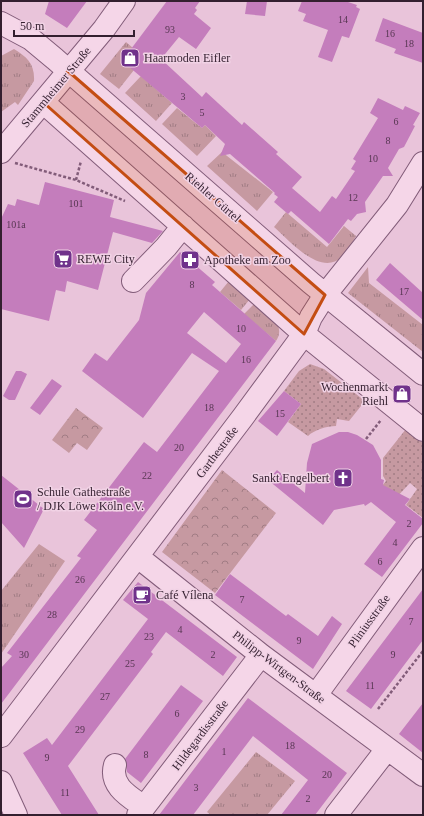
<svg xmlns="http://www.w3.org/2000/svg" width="424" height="816" font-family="'Times New Roman',serif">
	<defs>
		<pattern id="grass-tufts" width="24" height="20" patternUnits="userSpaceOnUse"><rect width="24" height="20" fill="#c699a1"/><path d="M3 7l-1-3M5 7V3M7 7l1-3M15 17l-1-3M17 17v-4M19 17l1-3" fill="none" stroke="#a17c84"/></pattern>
		<pattern id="forest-crowns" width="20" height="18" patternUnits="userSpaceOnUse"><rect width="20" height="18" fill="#c699a1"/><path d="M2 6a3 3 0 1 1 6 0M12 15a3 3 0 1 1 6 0" fill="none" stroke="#a17c84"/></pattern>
		<pattern id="garden-dots" width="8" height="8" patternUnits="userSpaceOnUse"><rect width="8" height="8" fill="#c699a1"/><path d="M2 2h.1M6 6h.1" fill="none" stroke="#a17c84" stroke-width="1.8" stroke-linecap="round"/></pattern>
	</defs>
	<rect width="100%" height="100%" fill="#e9c4da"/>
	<!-- grass -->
	<path fill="url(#grass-tufts)" d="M126,42L133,48L134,70L119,89L100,74Z
		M14,49C27,57 35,64 34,81L18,105L15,102L1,112V56Z
		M141,76L172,103L156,121L125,93Z
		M177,108L202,128L205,125L216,136L197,156L162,124Z
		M222,152L273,192L257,211L207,166Z
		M286,212L327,247L344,226L356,236C352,243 348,251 342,257C320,277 290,241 274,227Z
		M368,267L369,283L423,325V352L348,293Z
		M229,281L250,299L241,310L220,292Z
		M255,303C267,312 287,324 276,341L244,314Z
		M39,544L65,561L1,654V591Z
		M256,752L295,781L267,815H211L207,812Z"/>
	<!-- forest -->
	<path fill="url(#forest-crowns)" d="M76,408L103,428L87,450L77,443L69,453L52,440Z
		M222,470L276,513L215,593L162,552Z"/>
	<!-- garden -->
	<path fill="url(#garden-dots)" d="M310,364L324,369L365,401L349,421L337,419L336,426C327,426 314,430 308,436L288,422L301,404L284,391L299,371Z
		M406,429L423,443V518L406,505L417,489L410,483L395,499L381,487L386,481L383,476V458Z"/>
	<!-- building -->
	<path fill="#c47dbc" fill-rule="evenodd" d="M49,1H87L67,28L45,14Z
		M167,1H200L195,8L197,10L194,14L211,28L196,49L179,37L161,59L202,97L206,92L242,125L244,122L278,152L276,154L302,177L292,188L320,212L332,196L336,199L355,171L351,169L356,161L353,159L378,118L370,113L378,98L403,110L405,106L420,113L413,125L415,126L404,147L399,149L388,168L393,176H383L365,202L366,212L357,214L351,221L348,219L329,244L291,211L288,214L274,202L278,197L274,194L275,193L230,154L220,156L225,144L205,125L202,128L122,61Z
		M247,1H267L265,16L245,14Z
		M302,1H345L357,5L356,7L360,9L349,38L342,36L332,62L318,57L328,30L303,21L306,14L298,11Z
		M383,18L423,33V63L394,53L396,49L375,41Z
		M45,182L114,200L110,217L163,231L152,243L113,232L98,290L67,281L65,292L56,290L49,321L1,309V219L8,204L15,206L17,199L39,205Z
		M180,252L215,282L212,285L276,341L1,704V668L12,656L7,653L81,558L77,556L97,530L84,520L144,442L157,452L219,371L192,353L143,418L82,371L95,353L107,361L139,320L146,293ZM204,312L241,344L226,363L187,333Z
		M390,263L423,293V320L376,280Z
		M16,371H21L27,374L15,400H9L3,396Z
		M52,379L62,386L40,415L30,408Z
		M284,391L301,404L277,436L258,421Z
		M339,432H348L357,435L373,445L381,460V479L384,480L383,485L410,499L405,505L423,519V523L382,577L364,564L396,522L371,502L365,506L364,504L334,510L323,525L268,480L277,470L305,493L307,463L312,444Z
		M1,475L44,509L24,548L1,522Z
		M230,574L286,616L288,614L318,636L332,616L342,624L313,669L215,595Z
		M138,582L237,657L223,676L166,632L151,652L153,654L68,766L99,815H62L23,753L47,738L52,745L148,619L123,600Z
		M423,589V640L371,709L346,691Z
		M181,685L203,701L141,783L127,772L125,759Z
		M248,698L347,773L315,815H281L308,780L253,736L193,815H159Z
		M423,703V753L399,734Z"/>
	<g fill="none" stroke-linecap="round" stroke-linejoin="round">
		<!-- minor casing -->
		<g stroke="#825c79" stroke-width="24">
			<path id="minor" d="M1,23L31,39L55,59L311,283L423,374
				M44,103L304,334L423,430
				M1,152L104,29L124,1
				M133,281L166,247L183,226
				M138,557L261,655L423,775
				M316,695L423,548
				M1,736L243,417L304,334L311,317L325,295L397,205L423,163
				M115,765C109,786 130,797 144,807
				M1,782L16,815
				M138,815L261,655
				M336,815L387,749"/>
		</g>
		<!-- path -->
		<path stroke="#825c79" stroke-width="2.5" stroke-dasharray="3 2" stroke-linecap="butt" d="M15,163L76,180L125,201
			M76,180L81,161
			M366,439L381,420
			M378,709L423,651"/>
		<!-- minor -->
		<use href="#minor" stroke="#f5d6e8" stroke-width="22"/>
	</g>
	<!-- marked area -->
	<path fill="#c44d13" fill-opacity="0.2" stroke="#c44d13" stroke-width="3" stroke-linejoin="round" d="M68,71L325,295L304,334L44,103Z"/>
	<!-- icons -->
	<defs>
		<g id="shop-square" transform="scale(1)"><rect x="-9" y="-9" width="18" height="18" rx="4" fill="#70328b" stroke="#f1d2e5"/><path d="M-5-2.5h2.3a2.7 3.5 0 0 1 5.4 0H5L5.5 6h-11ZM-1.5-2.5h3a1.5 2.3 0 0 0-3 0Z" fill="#fff"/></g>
		<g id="supermarket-square" transform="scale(1)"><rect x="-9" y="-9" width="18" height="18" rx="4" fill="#70328b" stroke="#f1d2e5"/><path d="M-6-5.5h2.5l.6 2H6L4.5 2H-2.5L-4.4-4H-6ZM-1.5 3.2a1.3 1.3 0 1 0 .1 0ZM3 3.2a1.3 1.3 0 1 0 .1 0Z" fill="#fff"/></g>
		<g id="pharmacy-square" transform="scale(1)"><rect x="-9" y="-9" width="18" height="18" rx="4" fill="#70328b" stroke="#f1d2e5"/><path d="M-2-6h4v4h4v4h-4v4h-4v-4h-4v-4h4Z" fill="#fff"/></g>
		<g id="church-square" transform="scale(1)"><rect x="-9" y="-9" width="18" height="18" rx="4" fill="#70328b" stroke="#f1d2e5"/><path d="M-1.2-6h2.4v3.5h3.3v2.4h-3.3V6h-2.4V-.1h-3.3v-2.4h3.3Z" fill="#fff"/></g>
		<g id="stadium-square" transform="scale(1)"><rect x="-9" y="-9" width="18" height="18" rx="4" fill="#70328b" stroke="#f1d2e5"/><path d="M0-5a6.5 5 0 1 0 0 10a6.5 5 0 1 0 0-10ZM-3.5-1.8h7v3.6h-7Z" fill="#fff"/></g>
		<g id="cafe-square" transform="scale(1)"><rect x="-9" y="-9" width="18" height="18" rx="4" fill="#70328b" stroke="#f1d2e5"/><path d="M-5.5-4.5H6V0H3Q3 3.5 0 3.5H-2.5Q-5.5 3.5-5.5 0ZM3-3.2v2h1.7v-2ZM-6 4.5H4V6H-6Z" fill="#fff"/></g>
	</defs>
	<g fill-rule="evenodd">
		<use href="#shop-square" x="130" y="58"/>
		<use href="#supermarket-square" x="63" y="259"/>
		<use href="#pharmacy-square" x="190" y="260"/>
		<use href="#shop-square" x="402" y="394"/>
		<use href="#church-square" x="343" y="478"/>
		<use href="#stadium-square" x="23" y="499"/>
		<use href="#cafe-square" x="142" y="595"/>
	</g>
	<g text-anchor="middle" stroke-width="3" stroke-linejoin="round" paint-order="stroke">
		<!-- number labels -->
		<g font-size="10" fill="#573652">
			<text x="343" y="23">14</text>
			<text x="170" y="33">93</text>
			<text x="390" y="37">16</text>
			<text x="409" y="47">18</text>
			<text x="183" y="100">3</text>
			<text x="202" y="116">5</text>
			<text x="396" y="125">6</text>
			<text x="388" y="144">8</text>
			<text x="373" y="162">10</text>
			<text x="353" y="201">12</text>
			<text x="76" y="207">101</text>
			<text x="16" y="228">101a</text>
			<text x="192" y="288">8</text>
			<text x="404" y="295">17</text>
			<text x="241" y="332">10</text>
			<text x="246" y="363">16</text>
			<text x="209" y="411">18</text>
			<text x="280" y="417">15</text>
			<text x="179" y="451">20</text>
			<text x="147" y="479">22</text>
			<text x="409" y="527">2</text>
			<text x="395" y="546">4</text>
			<text x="380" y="565">6</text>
			<text x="80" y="583">26</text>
			<text x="242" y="603">7</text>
			<text x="52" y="618">28</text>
			<text x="411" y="625">7</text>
			<text x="180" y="633">4</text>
			<text x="149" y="640">23</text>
			<text x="299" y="644">9</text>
			<text x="24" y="658">30</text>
			<text x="213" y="658">2</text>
			<text x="393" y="658">9</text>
			<text x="130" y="667">25</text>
			<text x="370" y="689">11</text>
			<text x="105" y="700">27</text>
			<text x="177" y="717">6</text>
			<text x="80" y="733">29</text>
			<text x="290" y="749">18</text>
			<text x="224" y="755">1</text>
			<text x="146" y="758">8</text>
			<text x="47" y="761">9</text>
			<text x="327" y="778">20</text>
			<text x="196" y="791">3</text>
			<text x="65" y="796">11</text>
			<text x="308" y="802">2</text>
		</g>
		<!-- poi labels -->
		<g font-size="12" fill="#331f2f" stroke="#f1d2e5" text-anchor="start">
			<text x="144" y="62">Haarmoden Eifler</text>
			<text x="77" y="263">REWE City</text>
			<text x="204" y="264">Apotheke am Zoo</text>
			<text x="388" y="391" text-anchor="end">Wochenmarkt<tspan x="388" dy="14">Riehl</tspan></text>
			<text x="329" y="482" text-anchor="end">Sankt Engelbert</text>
			<text x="37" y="496">Schule Gathestraße<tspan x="37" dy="14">/ DJK Löwe Köln e.V.</tspan></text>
			<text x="156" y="599">Café Vílena</text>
		</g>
		<!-- street labels -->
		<g font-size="12" fill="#331f2f" stroke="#f1d2e5">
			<text transform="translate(56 87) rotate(-50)" y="4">Stammheimer Straße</text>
			<text transform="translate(213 197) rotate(41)" y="4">Riehler Gürtel</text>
			<text transform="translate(217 452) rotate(-53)" y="4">Garthestraße</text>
			<text transform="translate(369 621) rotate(-54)" y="4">Pliniusstraße</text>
			<text transform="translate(279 667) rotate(37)" y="4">Philipp-Wirtgen-Straße</text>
			<text transform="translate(200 735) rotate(-53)" y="4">Hildegardisstraße</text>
		</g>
	</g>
	<!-- border -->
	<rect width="424" height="816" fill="none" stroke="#331f2f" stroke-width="4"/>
	<!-- scale -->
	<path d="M14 30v6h120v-6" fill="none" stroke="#331f2f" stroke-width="2"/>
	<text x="20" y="30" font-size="12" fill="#331f2f" stroke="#f1d2e5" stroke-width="3" paint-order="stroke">50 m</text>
</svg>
